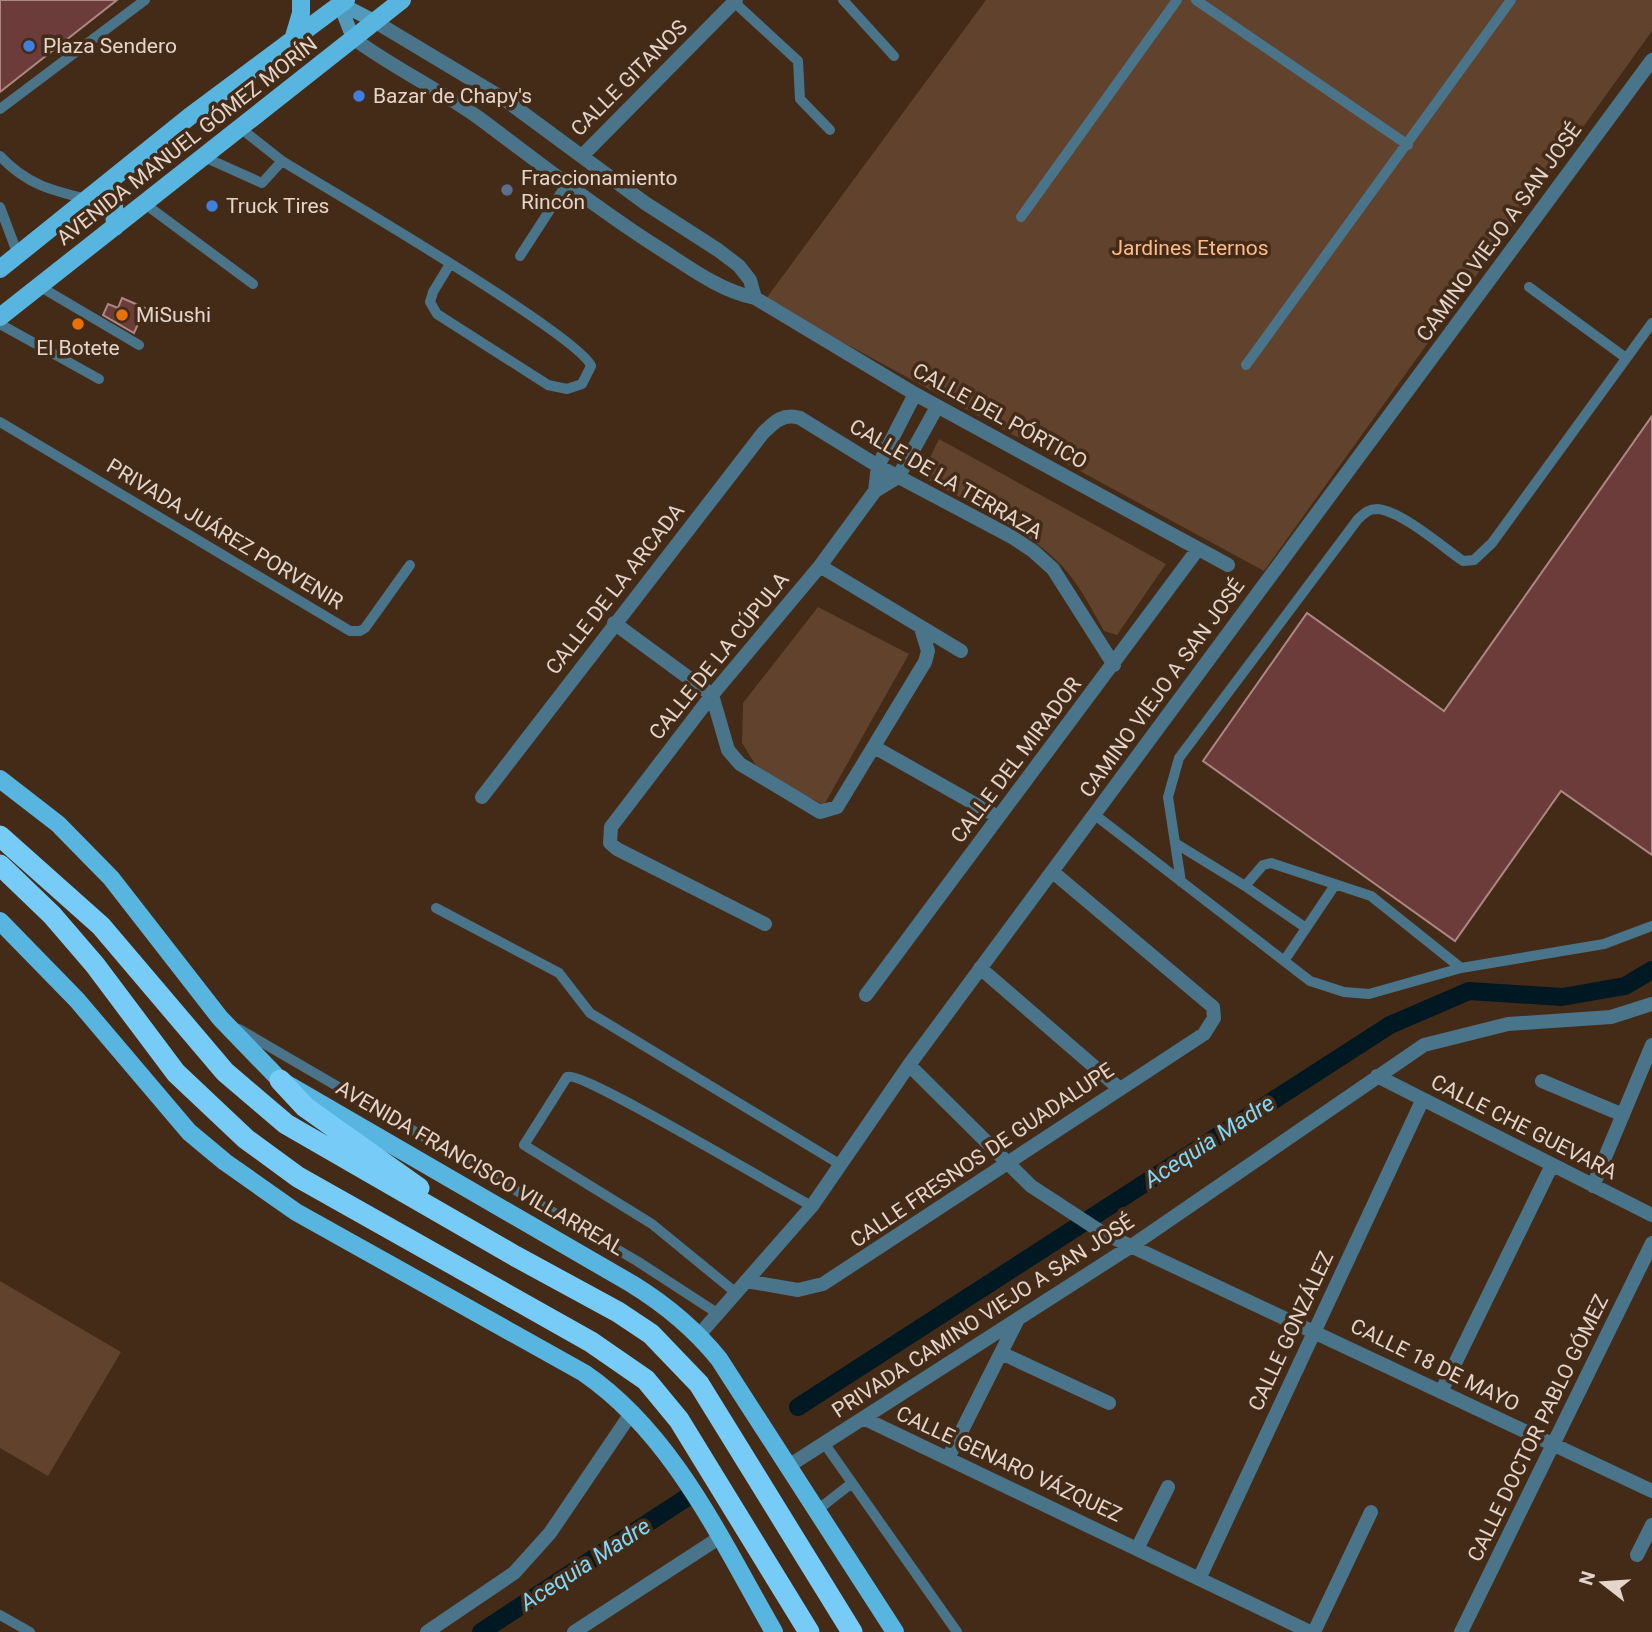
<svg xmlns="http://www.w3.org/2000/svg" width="1652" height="1632" font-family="Roboto,sans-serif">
	<rect width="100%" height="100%" fill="#432b18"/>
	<!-- green -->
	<path fill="#60422d" d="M986,0H1652V31L1264,571L765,300Z
		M939,439L1166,564L1117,635L1104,631C1090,606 1076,578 1055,559C1017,523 966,502 921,476Z
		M818,607L909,654L824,805L760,772L742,743L743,703Z
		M0,1281L121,1352L48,1476L0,1448Z"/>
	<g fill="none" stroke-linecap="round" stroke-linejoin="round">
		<!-- canal -->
		<path stroke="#001822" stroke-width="18" d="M798,1407L1390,1025L1469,991L1562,997L1625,986L1652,970
			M481,1632L689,1496"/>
	</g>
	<!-- building -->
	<path fill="#6c3c3a" stroke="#ad8784" stroke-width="2" d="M0,0H117L0,92Z
		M122,298L145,308L134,333L103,315L108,304L118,308Z
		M1652,416V855L1561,791L1455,941L1203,761L1307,613L1444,711Z"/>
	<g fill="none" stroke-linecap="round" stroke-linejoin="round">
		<!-- lane -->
		<path stroke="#497489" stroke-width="10" d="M843,0L894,56
			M1196,0L1408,145
			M734,2L798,61L800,99L830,130
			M0,109L145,0
			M0,156C26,184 52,191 88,199
			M204,157L262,183L282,161L239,127
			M282,161C325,187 581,337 591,366L582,384L567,389L548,385L437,314L430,302L433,292L450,264
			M145,204L253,284
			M0,207L18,255
			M1021,217L1177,0
			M520,256L566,185
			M39,286L139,345
			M1529,287L1626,358
			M0,324L99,379
			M1246,365L1511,0
			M0,422L350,631H360L365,628L410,565
			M1095,815L1310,981L1344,992L1369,994L1461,968L1604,944L1652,926
			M1175,843L1245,886
			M1181,882L1168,797L1179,758L1358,519C1365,513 1368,509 1377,509C1400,510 1443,547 1463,561L1474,560L1492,543L1652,323
			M436,908L559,973L590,1013L841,1165
			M1306,928L1245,886L1263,865L1271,863L1371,896L1461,968
			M1284,961L1335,885
			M239,1029L637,1261L717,1313
			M735,1292L652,1224L524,1145L567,1077C582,1070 780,1190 812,1206
			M824,1443L957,1632
			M816,1511L852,1483
			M0,1615L30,1632"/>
		<!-- street -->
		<path stroke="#497489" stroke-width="14" d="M374,21L504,99L645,203L718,250L739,266L750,280L755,298
			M353,38C393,68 439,89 479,118C541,164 600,211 665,252C694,271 722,291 755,298L915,394L1228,565
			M582,156L736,0
			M875,491L878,466L915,394
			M820,566L961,651
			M614,623L712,695L728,750L740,764L820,812L837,807L925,662L928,651L921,628
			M876,748L998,817
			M482,797L763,433C775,421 784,413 800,418L878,466L1012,537L1033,551L1053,569L1114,665
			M765,924L617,849L610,843L611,827L712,695L820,566L875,491L898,477L937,407
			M980,968L1120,1089
			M866,995L1198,549
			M909,1065L1031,1186L1103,1233L1652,1491
			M1377,1076L1652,1215
			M1542,1081L1623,1115
			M1593,1186L1652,1045
			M746,1281L798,1290L823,1284L1204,1034L1214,1018L1213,1007L1054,873
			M699,1335L812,1206L909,1065L1652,60
			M1001,1353L1109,1403
			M1441,1392L1552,1165
			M863,1418L1310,1632
			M948,1458L1018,1319
			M787,1467L1130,1247L1424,1045L1508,1024L1611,1017L1652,1004
			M1137,1549L1168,1487
			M1637,1555L1652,1525
			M1199,1579L1422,1101
			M427,1632L514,1573L550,1533L632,1412
			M574,1632L719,1538
			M1314,1632L1371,1512
			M1461,1632L1652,1243"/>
		<!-- secondary -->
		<path stroke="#5299ba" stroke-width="14" d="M338,0L353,38
			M341,4L374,21"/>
		<!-- primary -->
		<path stroke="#57b5e0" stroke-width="18" d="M293,40L301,13V0
			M104,187L114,205L115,227
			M0,269L189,117L346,0
			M0,317L402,0
			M0,779L58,824L111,878L220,1018L280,1080L632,1284C666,1305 694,1328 719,1359L895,1632
			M0,921L77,1000L189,1132L225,1162L296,1212L584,1373C673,1434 721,1540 774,1632"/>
		<!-- highway -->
		<path stroke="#76ccf6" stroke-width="21" d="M0,836L101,926L225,1072L286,1124L515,1256L618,1312L651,1334L699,1384L852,1632
			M0,865L52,915L95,965L176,1073L246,1139L298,1177L591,1342L646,1380L679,1420L809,1632
			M280,1080L305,1107L419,1188"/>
	</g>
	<!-- markers -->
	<g fill="#3f7fe0" stroke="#432b18" stroke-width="2.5">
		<circle cx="29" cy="46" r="7"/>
		<circle cx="359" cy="96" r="7"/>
		<circle cx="212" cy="206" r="7"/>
	</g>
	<circle fill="#5c6f8a" stroke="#432b18" stroke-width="2.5" cx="507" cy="190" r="7"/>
	<g fill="#e8710a" stroke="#432b18" stroke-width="2.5">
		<circle cx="122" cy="315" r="7"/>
		<circle cx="78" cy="324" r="7"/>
	</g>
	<g text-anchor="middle" stroke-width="7" stroke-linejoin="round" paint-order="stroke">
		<!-- poi labels -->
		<g font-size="21" fill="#e4d4c9" stroke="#432b18" text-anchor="start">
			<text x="43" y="53">Plaza Sendero</text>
			<text x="373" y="103">Bazar de Chapy's</text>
			<text x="521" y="185">Fraccionamiento<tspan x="521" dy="24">Rincón</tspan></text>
			<text x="226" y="213">Truck Tires</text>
			<text x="136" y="322">MiSushi</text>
			<text x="78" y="355" text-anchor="middle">El Botete</text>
		</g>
		<!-- street labels -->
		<g font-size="21" fill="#e4d4c9" stroke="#432b18">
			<text transform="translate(629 78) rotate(-45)" y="7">CALLE GITANOS</text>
			<text transform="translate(187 141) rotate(-38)" y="7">AVENIDA MANUEL GÓMEZ MORÍN</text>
			<text transform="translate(1499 232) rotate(-54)" y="7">CAMINO VIEJO A SAN JOSÉ</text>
			<text transform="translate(1000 416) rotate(29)" y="7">CALLE DEL PÓRTICO</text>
			<text transform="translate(946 479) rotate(30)" y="7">CALLE DE LA TERRAZA</text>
			<text transform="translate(225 534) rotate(31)" y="7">PRIVADA JUÁREZ PORVENIR</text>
			<text transform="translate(615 589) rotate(-52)" y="7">CALLE DE LA ARCADA</text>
			<text transform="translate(719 656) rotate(-51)" y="7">CALLE DE LA CÚPULA</text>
			<text transform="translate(1162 688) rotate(-54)" y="7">CAMINO VIEJO A SAN JOSÉ</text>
			<text transform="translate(1016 760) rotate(-53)" y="7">CALLE DEL MIRADOR</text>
			<text transform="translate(1524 1127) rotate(27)" y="7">CALLE CHE GUEVARA</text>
			<text transform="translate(982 1155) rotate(-34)" y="7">CALLE FRESNOS DE GUADALUPE</text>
			<text transform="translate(480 1168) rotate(30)" y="7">AVENIDA FRANCISCO VILLARREAL</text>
			<text transform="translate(983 1316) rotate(-33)" y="7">PRIVADA CAMINO VIEJO A SAN JOSÉ</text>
			<text transform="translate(1291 1331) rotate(-65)" y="7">CALLE GONZÁLEZ</text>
			<text transform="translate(1435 1365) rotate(26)" y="7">CALLE 18 DE MAYO</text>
			<text transform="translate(1538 1428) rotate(-64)" y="7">CALLE DOCTOR PABLO GÓMEZ</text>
			<text transform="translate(1009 1464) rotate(25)" y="7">CALLE GENARO VÁZQUEZ</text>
		</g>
		<!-- park labels -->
		<g font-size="21" fill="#fcbb8c" stroke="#432b18">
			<text x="1190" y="255">Jardines Eternos</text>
		</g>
		<!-- water labels -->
		<g font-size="23" font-style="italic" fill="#7fd8fa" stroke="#432b18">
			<text transform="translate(1209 1141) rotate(-33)" y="8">Acequia Madre</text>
			<text transform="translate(585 1564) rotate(-33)" y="8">Acequia Madre</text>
		</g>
	</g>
	<!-- north arrow -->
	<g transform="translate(1603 1583) rotate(287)" stroke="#432b18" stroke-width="5" paint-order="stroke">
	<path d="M0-5L12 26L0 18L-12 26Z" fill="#e4d4c9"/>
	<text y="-10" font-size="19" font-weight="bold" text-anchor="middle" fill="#e4d4c9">N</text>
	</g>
</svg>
